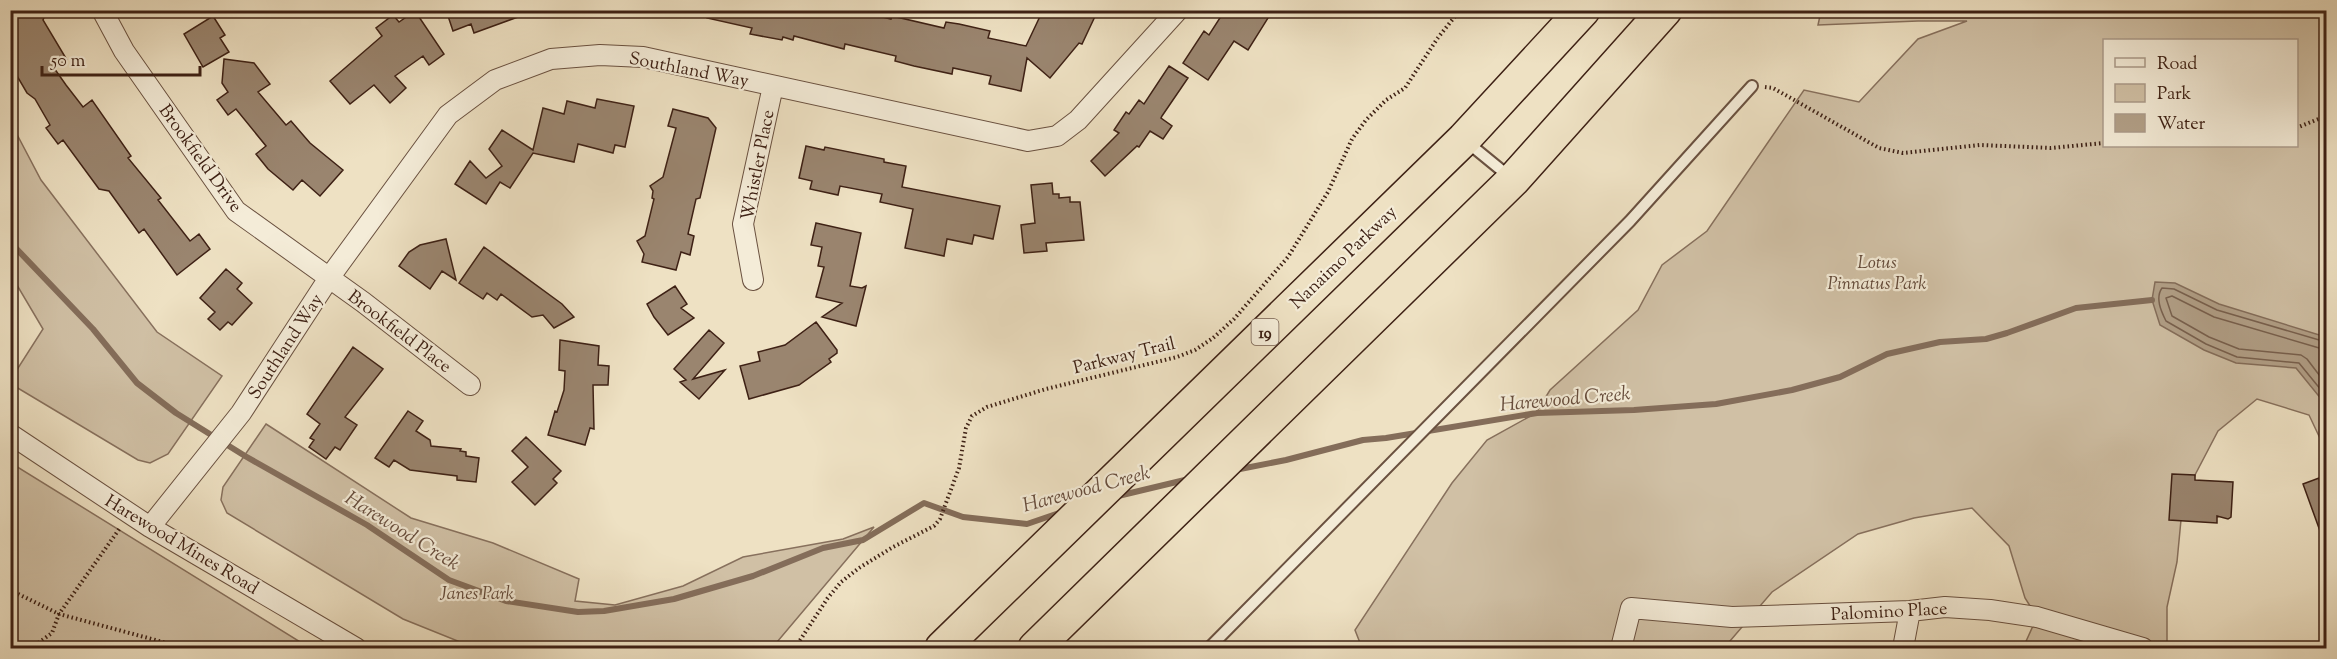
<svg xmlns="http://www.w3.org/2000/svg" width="2337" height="659" font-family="'Sorts Mill Goudy',serif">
	<rect width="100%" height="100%" fill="#eee1c3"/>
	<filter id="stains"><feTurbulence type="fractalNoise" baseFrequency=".00333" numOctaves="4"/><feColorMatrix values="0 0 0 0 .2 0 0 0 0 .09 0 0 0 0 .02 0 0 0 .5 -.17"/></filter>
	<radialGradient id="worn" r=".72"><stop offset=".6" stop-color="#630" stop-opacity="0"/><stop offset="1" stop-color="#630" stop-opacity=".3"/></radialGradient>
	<!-- green -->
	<path fill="#d0c0a5" stroke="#87705d" stroke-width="1.5" fill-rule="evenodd" d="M1821,11H2326V451L2309,415L2257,399L2218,431L2195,475L2181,520L2177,562L2167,607V648H2023L2037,617L2025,598L2009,546L1972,508L1914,518L1858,534L1772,592L1724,648H1362L1355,630L1452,483L1487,440L1536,413L1550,390L1638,310L1662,265L1707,231L1804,90L1859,102L1918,39L1967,21H1918L1818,25ZM2104,40H2296V146H2104Z
		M11,123L41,180L157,332L222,376L168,454L150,463L138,460L11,384V379L43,329L11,275Z
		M266,424L411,518L493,543L579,579L575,601L615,605L683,586L743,557L843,539L874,527L772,648H475L403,619L227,513L221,500L223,487Z
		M10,463H11L310,648H11Z"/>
	<!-- water -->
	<path fill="#b2a088" stroke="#846d5a" stroke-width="1.5" d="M2155,282L2175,283L2219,304L2326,337V405L2296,368L2236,363L2204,350L2160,325L2152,300Z"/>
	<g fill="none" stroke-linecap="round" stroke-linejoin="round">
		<!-- shore -->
		<path stroke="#78604e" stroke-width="1.5" d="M2326,342L2217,310L2174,289L2162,288C2155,298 2161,311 2166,321L2206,344L2237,357L2299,363L2326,396
			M2326,350L2214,317L2172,296L2166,298L2172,316L2209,337L2239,349L2301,355L2307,359L2326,384"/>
		<!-- stream -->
		<path stroke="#846d5a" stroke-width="6" d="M10,242L93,329L137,383L176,413L245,456L367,525L449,580L506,601L578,612L604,611L674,599L753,576L823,548L863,540L924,503L963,517L1027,524L1062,512
			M1235,470L1286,460L1363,440L1386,438L1537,413L1634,410L1716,404L1792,390L1840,377L1887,354L1940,342L1986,339L2007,333L2076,308L2152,300
			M1118,496L1189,479"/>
	</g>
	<!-- building -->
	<path fill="#9a856f" stroke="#3e2115" stroke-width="1.5" d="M10,10H38L46,13L43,20L67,60L54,68L66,85L83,107L92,100L131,156L128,158L161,198L158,200L190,241L199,234L210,249L177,275L144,229L139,233L109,191L99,189L63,140L58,144L46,128L50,125L35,99L27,93L10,64Z
		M446,10H529V13L474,33L471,24L453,31Z
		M708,10H854L891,19L892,16L944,28L946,22L959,24L990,31L988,38L1026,46L1043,10H1098L1082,44L1079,43L1050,78L1027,58L1021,91L989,84L991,76L953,68L952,74L914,66L895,61L896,56L845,44L844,49L794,36L793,40L783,37L782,40L750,34L752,28L707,18Z
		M1225,10H1273L1248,50L1234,41L1208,80L1183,63L1204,31L1209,35Z
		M415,11L444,54L429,65L423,56L395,76L406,88L390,103L374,85L350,104L330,81L382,36L376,28L393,15L399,22Z
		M213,16L225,35L220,38L229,52L203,67L184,34Z
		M224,59L254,63L270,84L258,92L286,125L291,121L310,143L343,170L320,196L302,180L293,190L268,169L256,154L266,146L236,109L228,115L217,100L228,92L222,83Z
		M1169,66L1188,78L1162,116L1161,118L1172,126L1163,139L1150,131L1139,147L1137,146L1105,176L1091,161L1119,133L1114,130L1126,112L1129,114L1139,100L1144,104Z
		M597,99L634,106L625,147L615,145L613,153L578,144L574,162L533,153L510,188L500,182L486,204L455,184L470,161L486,178L502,166L489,149L502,130L533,150L543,108L564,114L567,101L595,108Z
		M673,109L708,118L716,128L700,198L696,199L688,234L694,236L690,255L681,252L676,270L642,262L644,254L637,241L645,236L654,199L652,198L653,191L650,186L663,177L676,128L668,126Z
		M806,146L824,150L825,147L884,159V162L906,166L902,187L1000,206L993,239L974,235L972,244L947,239L944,256L905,248L913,209L880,202L882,194L840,186L838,195L810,189L812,181L799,178Z
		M1052,183L1053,194H1059V198L1070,197V202H1080L1084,240L1046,243L1047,251L1024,253L1021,225L1035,223L1031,185Z
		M816,223L861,233L850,286L862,288L866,286L856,326L822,317L842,303L816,297L824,267L818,266L822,247L811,245Z
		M446,239L456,280L442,271L430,289L399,266L409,252L420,245Z
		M484,247L562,304L574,317L554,328L543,315L532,317L501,294L497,300L487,293L483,299L459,283Z
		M226,269L242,283L237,289L252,303L232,325L228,322L220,330L208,319L215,312L200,298Z
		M675,286L687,304L681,308L694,318L668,335L654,317L647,304Z
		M816,322L837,350V353L829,359L831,362L799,385L749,399L740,366L760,361L758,352L785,345Z
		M709,330L724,343L693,379L725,370L699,399L680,382L686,380L674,369Z
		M560,340L599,346L598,365L609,366L608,385H593L594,429L590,428L585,445L548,435L555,411L557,412L564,390L565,371L559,370Z
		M353,347L383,369L345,417L357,425L340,450L335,447L326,459L309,447L314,440L310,438L320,424L307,414Z
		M408,411L423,421L416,431L430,440L431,446L461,449L460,451L466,452V456L479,458L476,482L457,480V476L410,470L394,460L389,467L375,458Z
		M526,437L561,471L553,479L557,483L535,505L512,482L528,467L512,451Z
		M2172,474L2195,475V480L2233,482L2231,517L2228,519L2217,516V523L2169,520Z
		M2319,478L2320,482L2326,479V542H2324L2303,484Z"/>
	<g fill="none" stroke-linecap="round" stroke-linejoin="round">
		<!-- service casing -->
		<g stroke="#6a5140" stroke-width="14">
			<path id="service" d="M1467,142L1511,178
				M1209,648L1630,221L1752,86"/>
		</g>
		<!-- minor casing -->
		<g stroke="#6a5140" stroke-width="22">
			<path id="minor" d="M102,10L124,51L236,211L363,302L470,385
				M753,280L743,224L773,86
				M10,434L150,527L356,648
				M150,527L241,413L329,278L448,115L495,80L551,59L600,55L643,57L1028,141L1057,136L1078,120L1178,10
				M1621,648L1631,608L1732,617L1910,611L1945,607L1990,610L2037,617L2143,648
				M1903,648L1910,611"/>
		</g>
		<!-- motorway casing -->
		<g stroke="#3e2115" stroke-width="36">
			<path id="motorway" d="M942,648L1464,139L1583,10
				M1035,648L1513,180L1665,10"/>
		</g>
		<!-- path -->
		<path stroke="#3e2115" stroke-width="4" stroke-dasharray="1.5 3" stroke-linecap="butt" d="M1765,87L1773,88L1879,148L1903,153L1980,145L2051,148L2104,143
			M2296,128L2326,116
			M10,590L59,614L185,648
			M31,648L52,633L59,614L120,528
			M795,648L827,599L841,582L859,568L893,547L934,526L940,519L959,468L966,428L972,416L987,407L1046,389L1177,357L1195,350L1213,338L1234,319L1288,257L1328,192L1352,139L1366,120L1386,100L1405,88L1437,39L1460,10"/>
		<!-- service -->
		<use href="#service" stroke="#f4ecd8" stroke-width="10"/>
		<!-- minor -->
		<use href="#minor" stroke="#f4ecd8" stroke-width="20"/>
		<!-- motorway -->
		<use href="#motorway" stroke="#eee1c3" stroke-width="33"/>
	</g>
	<g text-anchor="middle" stroke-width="4.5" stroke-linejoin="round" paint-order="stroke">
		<!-- shield labels -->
		<rect fill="#f4ecd8" stroke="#755e50" stroke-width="1.5" x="1251.5" y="319" width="27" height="26" rx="4.5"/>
		<g font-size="16" font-weight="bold" fill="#3e2115">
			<text x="1265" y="338">19</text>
		</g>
		<!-- street labels -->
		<g font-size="18" fill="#3e2115" stroke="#f4ecd8">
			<text transform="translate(689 69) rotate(11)" y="6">Southland Way</text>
			<text transform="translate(201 158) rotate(54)" y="6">Brookfield Drive</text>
			<text transform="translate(757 165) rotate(-79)" y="6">Whistler Place</text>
			<text transform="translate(1343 257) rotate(-44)" y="6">Nanaimo Parkway</text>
			<text transform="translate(400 331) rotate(37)" y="6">Brookfield Place</text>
			<text transform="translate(285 346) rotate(-57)" y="6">Southland Way</text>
			<text transform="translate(1124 355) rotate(-14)" y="6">Parkway Trail</text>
			<text transform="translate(182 544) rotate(31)" y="6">Harewood Mines Road</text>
			<text transform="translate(1889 611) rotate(-3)" y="6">Palomino Place</text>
		</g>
		<!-- park labels -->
		<g font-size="18" font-style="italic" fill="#624939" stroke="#f4ecd8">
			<text x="1877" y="268">Lotus<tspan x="1877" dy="21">Pinnatus Park</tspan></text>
			<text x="477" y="599">Janes Park</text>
		</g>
		<!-- water labels -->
		<g font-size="20" font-style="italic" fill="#674d3d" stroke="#f4ecd8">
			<text transform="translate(1565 398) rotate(-5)" y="7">Harewood Creek</text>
			<text transform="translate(1086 488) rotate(-15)" y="7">Harewood Creek</text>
			<text transform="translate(403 530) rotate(32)" y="7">Harewood Creek</text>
		</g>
	</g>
	<!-- margin -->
	<rect width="2337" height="659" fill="none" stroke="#eee1c3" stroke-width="36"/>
	<rect x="12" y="12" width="2313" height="635" fill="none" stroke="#3e2115" stroke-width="3"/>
	<rect x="18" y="18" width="2301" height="623" fill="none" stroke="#3e2115" stroke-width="1.5"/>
	<!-- legend -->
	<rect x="2103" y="39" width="195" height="108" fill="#f4ecd8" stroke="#ab9b8a" stroke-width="1.5"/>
	<rect x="2115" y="58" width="30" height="9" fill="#f4ecd8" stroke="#ab9b8a" stroke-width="1.5"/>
	<text x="2157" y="69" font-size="18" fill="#3e2115">Road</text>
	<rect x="2115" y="84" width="30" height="18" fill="#d0c0a5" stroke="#ab9b8a" stroke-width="1.5"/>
	<text x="2157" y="99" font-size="18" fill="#3e2115">Park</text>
	<rect x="2115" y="114" width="30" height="18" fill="#b2a088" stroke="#ab9b8a" stroke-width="1.5"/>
	<text x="2157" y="129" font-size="18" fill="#3e2115">Water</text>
	<!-- scale -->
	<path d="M42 66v9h158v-9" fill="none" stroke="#3e2115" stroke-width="3"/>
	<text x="51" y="66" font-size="18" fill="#3e2115" stroke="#f4ecd8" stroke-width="4.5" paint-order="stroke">50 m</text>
	<rect width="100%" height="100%" filter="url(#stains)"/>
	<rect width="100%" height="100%" fill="url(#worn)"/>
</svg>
